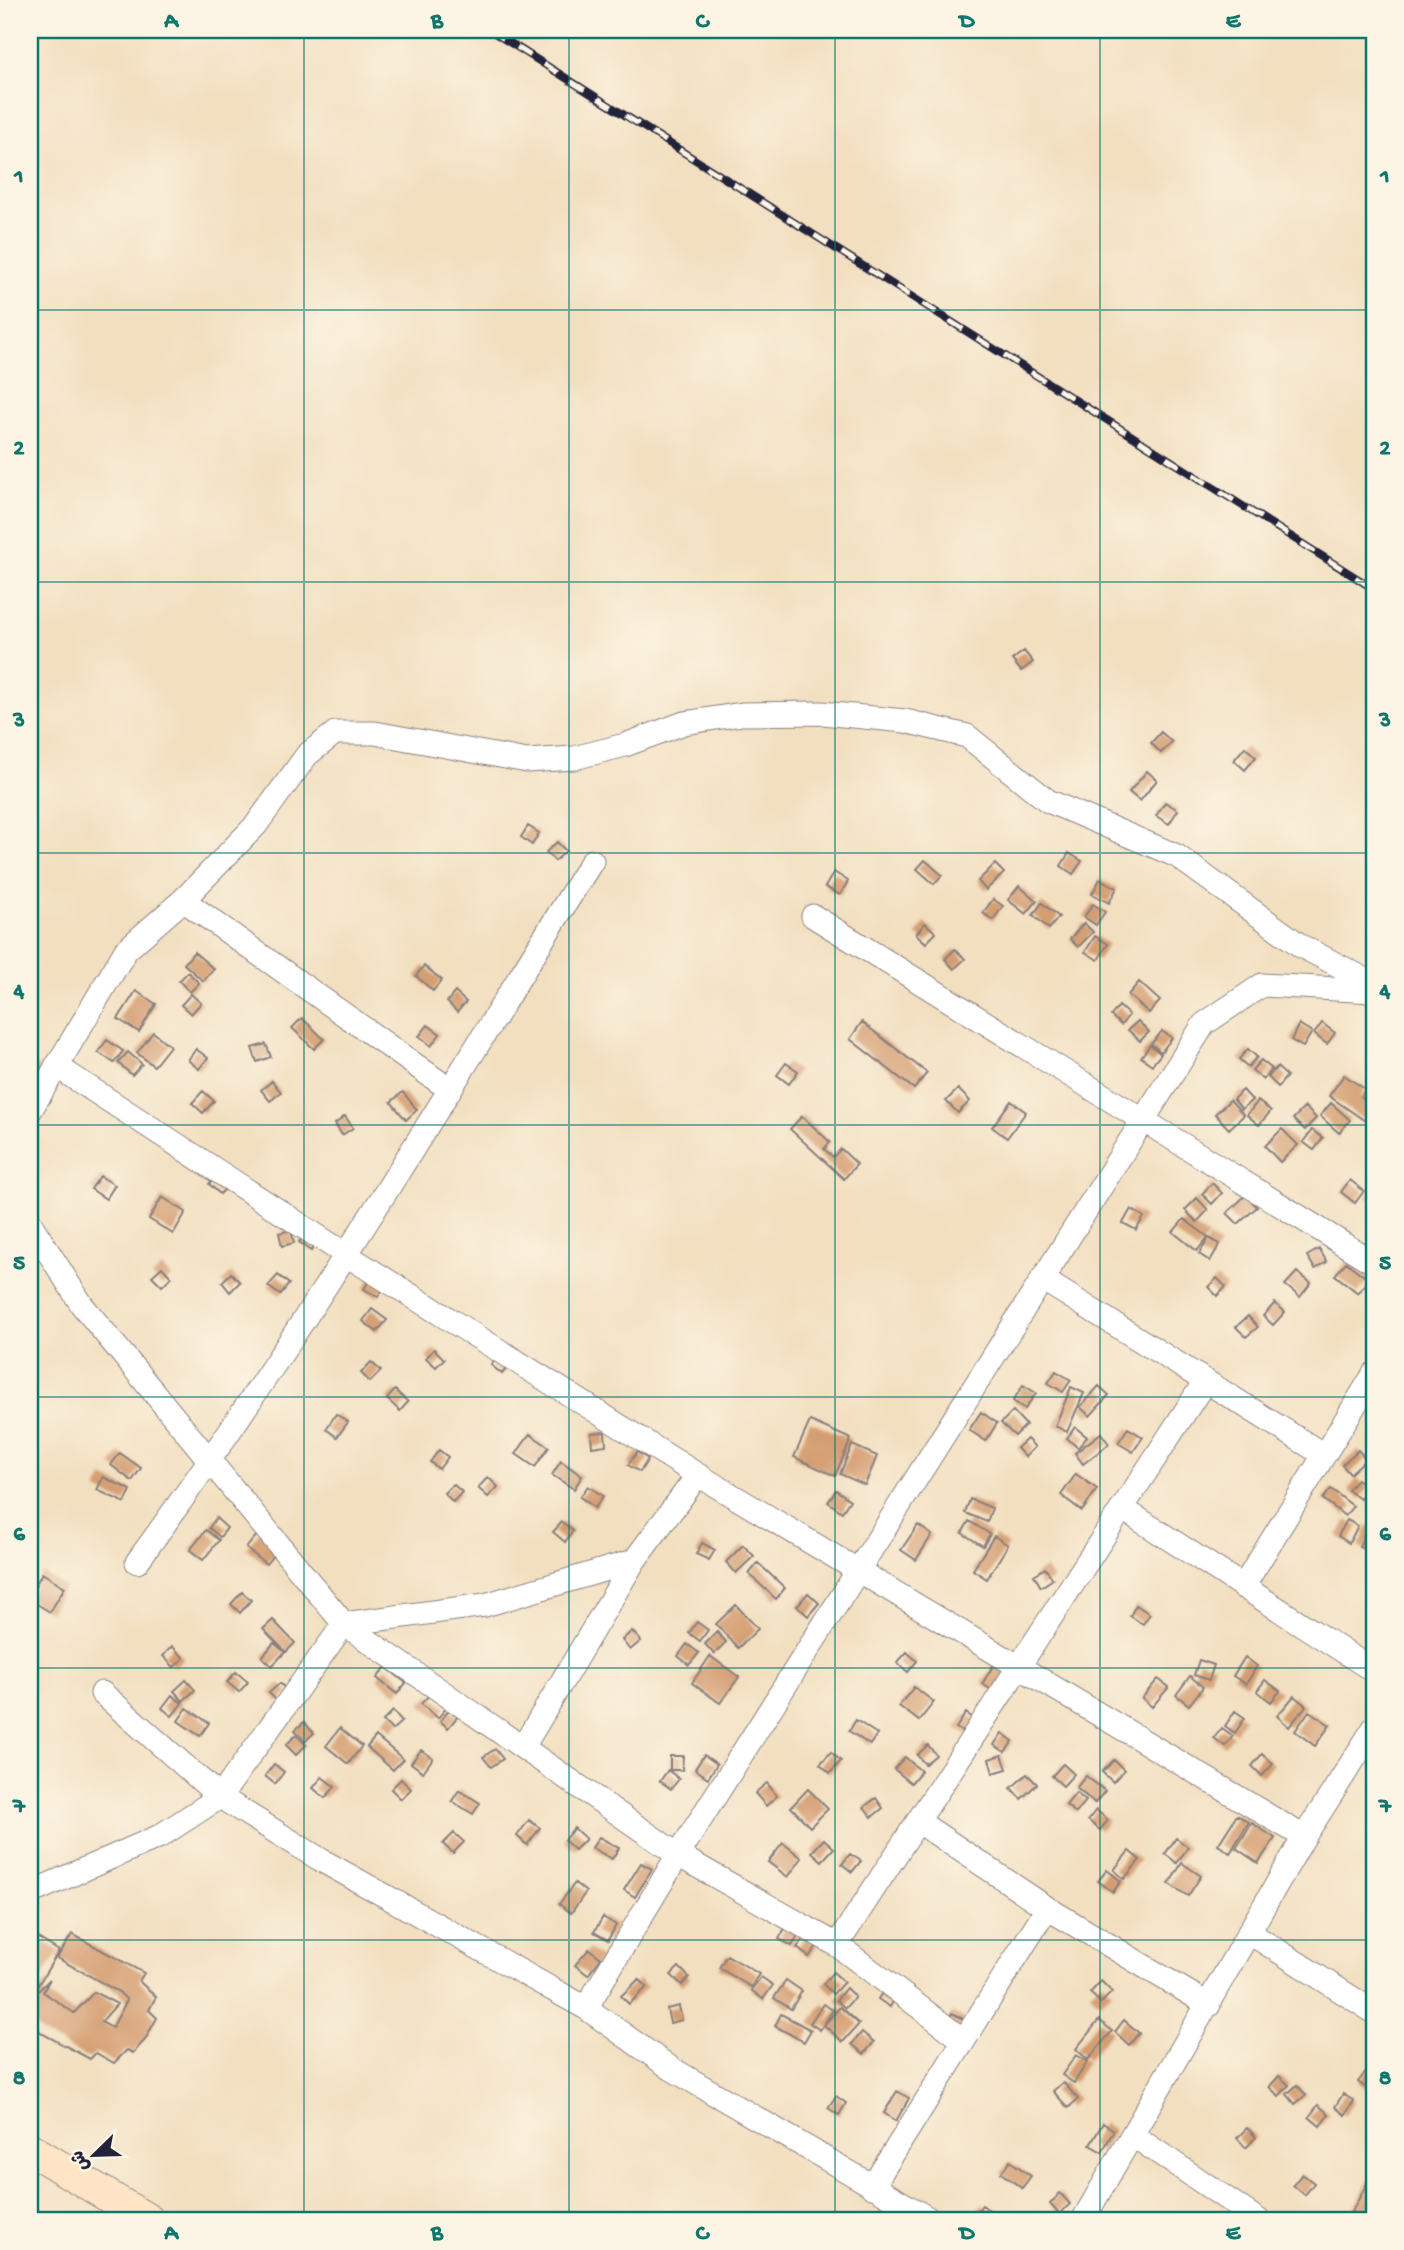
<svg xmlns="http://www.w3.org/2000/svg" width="1404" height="2250" font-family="'Gochi Hand','Playpen Sans Arabic',sans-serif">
	<rect width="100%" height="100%" fill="#fcf5e5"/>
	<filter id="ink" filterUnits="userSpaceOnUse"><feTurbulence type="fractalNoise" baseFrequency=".0143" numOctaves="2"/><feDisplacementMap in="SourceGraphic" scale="14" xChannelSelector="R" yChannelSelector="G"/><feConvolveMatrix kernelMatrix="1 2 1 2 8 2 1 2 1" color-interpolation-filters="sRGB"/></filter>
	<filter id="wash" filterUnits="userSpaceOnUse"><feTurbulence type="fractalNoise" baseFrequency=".00686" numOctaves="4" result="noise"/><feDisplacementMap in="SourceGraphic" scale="28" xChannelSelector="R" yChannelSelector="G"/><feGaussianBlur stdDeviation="1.57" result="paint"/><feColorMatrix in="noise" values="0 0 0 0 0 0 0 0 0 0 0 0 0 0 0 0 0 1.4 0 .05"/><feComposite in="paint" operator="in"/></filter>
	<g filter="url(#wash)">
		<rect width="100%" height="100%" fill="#f2dfc0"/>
		<g id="blocks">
			<!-- building -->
			<path fill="#d59e72" d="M1024,651L1033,662L1021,671L1012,660Z
				M1161,732L1172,742L1161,753L1151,743Z
				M1245,747L1256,757L1245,770L1234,760Z
				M1147,771L1157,780L1140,801L1129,792Z
				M1165,802L1178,810L1169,824L1156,816Z
				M528,826L539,833L532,845L521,837Z
				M557,842L566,851L555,861L546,852Z
				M1069,853L1082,861L1073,874L1061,866Z
				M925,860L942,875L934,884L917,869Z
				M995,864L1004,873L986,890L978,881Z
				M834,872L848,881L840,895L825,887Z
				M1100,879L1117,888L1109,903L1092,894Z
				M1019,886L1037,901L1026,914L1008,900Z
				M993,899L1003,906L993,920L983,913Z
				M1042,903L1059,917L1049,929L1033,915Z
				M1093,904L1105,912L1096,925L1084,917Z
				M925,923L936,933L926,943L916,934Z
				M1084,923L1093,932L1078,947L1070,939Z
				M1095,936L1108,944L1098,960L1085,952Z
				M955,949L965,959L954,969L945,959Z
				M194,952L214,969L203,981L184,964Z
				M424,966L442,980L433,991L416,976Z
				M188,972L199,983L190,992L179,981Z
				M1139,982L1160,1001L1149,1013L1128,995Z
				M136,991L156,1004L139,1032L118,1019Z
				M455,992L466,1002L457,1012L447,1002Z
				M191,994L201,1003L191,1014L181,1005Z
				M1119,1006L1129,1015L1121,1025L1111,1016Z
				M302,1018L324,1039L314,1049L292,1028Z
				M1138,1021L1149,1032L1140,1041L1128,1030Z
				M862,1022L927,1073L914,1089L850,1039Z
				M1322,1023L1335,1033L1327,1044L1314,1034Z
				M1299,1024L1312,1032L1303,1047L1291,1040Z
				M428,1025L440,1034L431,1046L419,1036Z
				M1162,1031L1172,1038L1161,1052L1151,1044Z
				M153,1032L170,1046L154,1066L137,1053Z
				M107,1040L123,1051L114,1063L98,1052Z
				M266,1044L271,1057L257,1062L252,1048Z
				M1150,1045L1161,1054L1152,1065L1141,1057Z
				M196,1049L208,1058L199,1069L188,1060Z
				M1248,1049L1257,1057L1248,1067L1239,1059Z
				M128,1052L142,1064L132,1075L118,1063Z
				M1261,1060L1272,1069L1263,1080L1252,1070Z
				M34,1063L50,1074L41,1088L30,1080V1069Z
				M786,1063L798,1071L789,1084L777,1075Z
				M1277,1067L1287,1076L1278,1087L1268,1077Z
				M1344,1075L1365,1089L1361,1097L1374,1106V1127L1329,1096Z
				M272,1081L281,1092L270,1101L261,1090Z
				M958,1089L970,1101L958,1113L946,1101Z
				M1243,1090L1252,1100L1242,1109L1233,1099Z
				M203,1091L214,1101L203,1113L192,1103Z
				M403,1092L417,1110L406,1120L391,1102Z
				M1230,1100L1244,1115L1229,1129L1215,1114Z
				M1011,1101L1026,1112L1007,1138L992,1127Z
				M1258,1101L1271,1111L1259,1125L1247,1115Z
				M1331,1103L1350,1120L1339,1133L1320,1116Z
				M1305,1107L1316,1118L1305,1130L1293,1119Z
				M345,1116L353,1128L342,1135L335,1124Z
				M802,1116L830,1142L824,1149L833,1157L841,1149L857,1164L844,1179L790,1129Z
				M1282,1129L1298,1145L1280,1162L1265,1146Z
				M1312,1130L1323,1138L1314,1150L1303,1142Z
				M219,1173L230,1184L220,1194L209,1184Z
				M100,1176L115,1185L106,1199L91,1189Z
				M1350,1180L1364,1191L1355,1203L1341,1192Z
				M1212,1183L1222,1193L1212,1204L1202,1194Z
				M1374,1184V1202L1367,1198Z
				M1246,1195L1257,1207L1238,1224L1227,1213Z
				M162,1197L186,1212L173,1234L149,1219Z
				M1197,1198L1208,1210L1197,1222L1185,1210Z
				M1131,1209L1144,1217L1136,1230L1123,1223Z
				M1184,1219L1208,1237L1197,1251L1173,1232Z
				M291,1230L294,1243L282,1246L279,1233Z
				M309,1230L320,1240L311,1251L299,1242Z
				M1209,1238L1220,1244L1210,1261L1199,1254Z
				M1319,1249L1327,1262L1315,1269L1307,1256Z
				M1346,1262L1369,1280L1358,1293L1335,1275Z
				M162,1267L171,1277L162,1286L152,1276Z
				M374,1272L388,1280L378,1297L364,1289Z
				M1297,1272L1311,1283L1300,1297L1285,1285Z
				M231,1273L240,1282L230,1292L222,1282Z
				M278,1275L289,1284L280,1295L268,1286Z
				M1217,1278L1226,1287L1217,1296L1208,1287Z
				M1275,1303L1285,1312L1273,1325L1263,1316Z
				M372,1309L387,1320L377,1332L363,1321Z
				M1248,1316L1258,1327L1246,1337L1236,1327Z
				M434,1349L444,1359L436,1367L426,1358Z
				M500,1354L511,1363L502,1374L491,1365Z
				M371,1362L381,1371L370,1382L361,1373Z
				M1056,1371L1071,1380L1063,1392L1048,1383Z
				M1023,1385L1036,1393L1025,1409L1013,1401Z
				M1099,1386L1109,1395L1090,1416L1080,1407Z
				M1071,1387L1084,1393L1067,1432L1055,1426Z
				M395,1390L408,1402L400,1411L387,1399Z
				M1013,1411L1026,1425L1015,1436L1001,1423Z
				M981,1412L997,1423L986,1441L969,1430Z
				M336,1414L348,1422L337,1437L326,1429Z
				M810,1421L851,1439L835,1476L794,1457Z
				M1075,1427L1087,1437L1078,1448L1067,1438Z
				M1128,1428L1143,1437L1133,1452L1118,1443Z
				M605,1432L606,1445L592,1447L591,1433Z
				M1101,1433L1109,1444L1083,1464L1075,1453Z
				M530,1434L549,1447L535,1467L516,1454Z
				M1027,1439L1035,1447L1025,1457L1017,1448Z
				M852,1445L877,1456L865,1485L840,1474Z
				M439,1450L448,1457L439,1469L430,1462Z
				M1358,1450L1366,1459L1350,1474L1342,1465Z
				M637,1452L648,1459L640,1472L628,1465Z
				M120,1453L141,1468L132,1481L111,1465Z
				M561,1461L582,1476L574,1489L552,1475Z
				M1076,1474L1097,1489L1082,1511L1061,1495Z
				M103,1477L131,1490L125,1503L97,1490Z
				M488,1477L498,1487L488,1497L478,1488Z
				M1357,1479L1368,1488L1360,1499L1348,1490Z
				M453,1484L462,1492L453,1502L444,1493Z
				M588,1486L603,1496L595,1508L580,1497Z
				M1331,1489L1353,1506L1345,1516L1323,1499Z
				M836,1490L850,1500L842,1512L828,1502Z
				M970,1499L992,1508L987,1522L965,1513Z
				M216,1518L227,1528L220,1537L209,1528Z
				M1347,1520L1358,1526L1349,1543L1338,1536Z
				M969,1521L990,1534L983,1546L962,1533Z
				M562,1522L573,1531L565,1542L553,1532Z
				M918,1525L932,1535L916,1560L901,1550Z
				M1368,1525L1374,1527V1553L1359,1547Z
				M262,1529L282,1544L266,1564L246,1548Z
				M206,1530L219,1540L203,1560L190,1550Z
				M994,1536L1008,1545L987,1579L973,1570Z
				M702,1543L715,1550L709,1560L696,1554Z
				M743,1545L754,1556L736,1573L726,1562Z
				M758,1563L785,1588L776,1599L749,1574Z
				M1045,1568L1053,1579L1041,1587L1034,1575Z
				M42,1573L65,1587L50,1612L30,1600V1595Z
				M242,1592L251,1600L240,1613L231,1604Z
				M808,1593L819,1603L808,1616L797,1606Z
				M736,1605L758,1629L738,1648L716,1624Z
				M1136,1605L1150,1614L1143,1624L1130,1616Z
				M273,1620L295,1643L286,1652L263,1629Z
				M697,1622L708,1630L700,1641L689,1633Z
				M632,1631L641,1641L630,1650L622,1640Z
				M717,1632L726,1642L714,1654L705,1644Z
				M274,1643L285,1652L272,1666L262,1657Z
				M687,1644L699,1653L689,1665L678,1656Z
				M172,1646L184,1658L174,1667L163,1656Z
				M907,1652L917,1661L908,1672L897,1663Z
				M710,1656L739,1677L720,1703L692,1683Z
				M1245,1657L1257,1666L1246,1684L1233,1676Z
				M998,1658L1012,1667L997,1693L982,1684Z
				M1199,1660L1214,1665L1209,1680L1194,1675Z
				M386,1667L406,1683L397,1694L377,1678Z
				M236,1672L248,1682L239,1692L227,1682Z
				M1190,1676L1203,1687L1189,1705L1176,1695Z
				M1158,1679L1169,1687L1152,1707L1142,1698Z
				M186,1680L195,1690L183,1701L174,1691Z
				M1265,1680L1280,1691L1271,1702L1257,1691Z
				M280,1683L289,1693L278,1702L269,1693Z
				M914,1687L934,1702L919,1721L899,1706Z
				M430,1694L446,1708L438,1718L421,1704Z
				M172,1695L182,1703L172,1716L162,1708Z
				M1294,1696L1306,1706L1289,1727L1277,1716Z
				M187,1708L209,1723L200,1736L178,1721Z
				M450,1709L458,1716L448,1728L440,1721Z
				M393,1711L402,1721L392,1730L383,1721Z
				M1235,1711L1245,1718L1235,1733L1225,1726Z
				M1309,1711L1330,1725L1315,1746L1295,1731Z
				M966,1713L977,1721L968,1735L956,1728Z
				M856,1720L877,1734L870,1745L849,1731Z
				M304,1722L314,1733L305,1741L295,1730Z
				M340,1728L362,1746L348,1764L326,1746Z
				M1222,1728L1233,1736L1225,1746L1214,1738Z
				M1002,1733L1013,1741L1005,1752L994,1745Z
				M296,1735L306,1745L296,1755L286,1745Z
				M376,1736L403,1759L393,1770L367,1747Z
				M928,1745L936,1755L925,1764L917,1755Z
				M495,1749L503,1759L491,1767L483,1757Z
				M421,1750L433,1758L423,1772L411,1763Z
				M831,1752L841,1761L830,1773L820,1764Z
				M1262,1754L1273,1764L1262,1776L1252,1766Z
				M704,1755L717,1764L708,1778L695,1769Z
				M1002,1755L1007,1769L993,1773L989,1759Z
				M670,1756H683L682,1770H670Z
				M905,1757L921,1771L911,1783L894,1769Z
				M1114,1760L1124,1770L1113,1782L1102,1772Z
				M274,1764L284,1772L275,1784L265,1776Z
				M1063,1764L1074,1774L1063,1786L1052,1776Z
				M668,1770L679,1779L671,1789L660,1781Z
				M1027,1774L1037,1784L1021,1799L1011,1788Z
				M1086,1776L1105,1791L1095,1803L1076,1788Z
				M322,1777L335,1787L325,1798L313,1788Z
				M401,1779L411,1789L401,1799L391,1789Z
				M767,1783L777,1796L766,1806L755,1793Z
				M808,1789L828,1809L810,1827L791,1807Z
				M459,1790L480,1803L473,1814L452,1801Z
				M1076,1793L1086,1801L1076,1813L1066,1805Z
				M876,1798L883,1808L872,1817L864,1807Z
				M1096,1810L1108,1820L1100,1830L1088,1820Z
				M1237,1815L1249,1822L1230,1853L1218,1845Z
				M529,1820L540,1828L527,1845L517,1836Z
				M1252,1823L1275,1838L1258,1863L1236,1848Z
				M574,1828L586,1839L575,1850L564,1840Z
				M454,1833L464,1842L453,1853L443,1844Z
				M599,1837L619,1848L612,1859L592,1848Z
				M1176,1838L1188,1847L1177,1863L1165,1854Z
				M824,1839L834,1848L822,1861L812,1852Z
				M783,1843L802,1858L788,1877L768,1862Z
				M1129,1851L1140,1860L1124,1879L1114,1870Z
				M850,1854L861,1861L852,1872L842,1864Z
				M641,1863L652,1869L635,1897L624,1890Z
				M1182,1863L1201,1876L1188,1896L1169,1884Z
				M1107,1870L1121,1881L1113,1892L1098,1881Z
				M575,1883L586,1892L571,1913L559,1904Z
				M603,1917L616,1925L608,1940L594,1932Z
				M788,1923L801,1931L792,1946L779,1939Z
				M30,1933L59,1951L30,1998Z
				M72,1934L144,1973L139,1981L156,1997L149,2010L157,2018L145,2040L133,2053L127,2050L114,2063L96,2053L90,2059L43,2034L30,2022V1999L50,1979L43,1992L74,2013L94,1992L117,2004L101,2022L112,2028L127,2000L119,1992L57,1958Z
				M805,1937L817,1946L809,1957L797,1948Z
				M589,1949L601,1958L588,1975L575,1965Z
				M727,1955L759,1974L751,1987L719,1968Z
				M679,1967L689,1977L682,1985L671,1975Z
				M833,1972L844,1982L833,1994L823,1984Z
				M761,1977L773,1985L763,1999L751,1990Z
				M639,1979L647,1987L629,2004L621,1996Z
				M786,1980L802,1991L791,2009L774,1998Z
				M1101,1981L1112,1992L1101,2003L1090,1993Z
				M886,1987L897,1994L890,2007L878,1999Z
				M846,1988L855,1997L845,2008L836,2000Z
				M823,2004L833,2010L820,2030L810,2023Z
				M679,2006L682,2020L670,2023L667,2009Z
				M840,2007L859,2024L843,2042L824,2025Z
				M952,2013L965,2020L957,2034L943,2027Z
				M781,2014L811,2030L804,2042L775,2026Z
				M1099,2020L1112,2031L1088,2060L1076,2049Z
				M1124,2020L1139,2033L1129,2045L1115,2032Z
				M862,2032L874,2042L864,2054L852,2044Z
				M1076,2055L1087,2062L1074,2083L1062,2075Z
				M1367,2070L1374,2076L1370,2091L1358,2082Z
				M1279,2076L1289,2085L1279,2096L1269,2087Z
				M1063,2082L1078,2099L1068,2108L1053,2091Z
				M1297,2085L1306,2095L1295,2104L1287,2094Z
				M897,2091L909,2098L896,2121L884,2113Z
				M1343,2094L1354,2101L1345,2115L1335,2107Z
				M836,2096L846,2103L839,2115L828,2108Z
				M1318,2105L1329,2114L1320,2126L1309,2117Z
				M1103,2123L1114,2130L1102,2152L1090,2145Z
				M1247,2128L1256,2137L1246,2148L1237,2138Z
				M1010,2161L1031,2176L1022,2188L1001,2173Z
				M1374,2171L1372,2220H1347Z
				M1302,2174L1314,2183L1305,2195L1293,2185Z
				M1060,2193L1070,2204L1059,2214L1050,2204Z
				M982,2205L996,2215L992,2220L973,2217Z"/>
		</g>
	</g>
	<g filter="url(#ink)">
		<use href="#blocks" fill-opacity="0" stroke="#8a807e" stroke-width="2"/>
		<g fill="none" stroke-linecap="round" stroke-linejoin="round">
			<!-- minor casing -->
			<g stroke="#8a807e" stroke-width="25">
				<path id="minor" d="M183,900L449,1089
					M813,916L1374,1263
					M56,1066L348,1256L698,1475L1304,1837
					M30,1111L126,950L183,900L256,825L307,755L335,733H375L527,761L574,758L625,745L684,723L742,714L822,713L905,721L967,736L1048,801L1177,856L1301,946L1374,984
					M30,1223L82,1305L344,1624L678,1855L837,1945L963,2040
					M1042,1279L1324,1455
					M1123,1509L1374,1671
					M137,1562C302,1337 444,1097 592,861
					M1243,1587L1374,1374
					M102,1693L220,1797L321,1860L586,2008L672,2069L931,2220
					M523,1747L634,1561
					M919,1822L1047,1908L1209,2005
					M30,1893L160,1836L220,1797L344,1624L485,1605L634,1561L698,1475
					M1250,1933L1374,2012
					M837,1945L1204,1383
					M586,2008L678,1855L1204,1024L1262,985L1374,991
					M1134,2136L1258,2220
					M872,2187L1047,1908
					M1083,2220L1304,1837L1374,1728"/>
			</g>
			<!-- secondary casing -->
			<g stroke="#8a807e" stroke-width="34">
				<path id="secondary" d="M30,2149L148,2220"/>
			</g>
			<!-- minor -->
			<use href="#minor" stroke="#fff" stroke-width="23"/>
			<!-- secondary -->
			<use href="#secondary" stroke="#ffe4c6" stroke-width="32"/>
			<!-- rail casing -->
			<g stroke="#22223b" stroke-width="8">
				<path id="rail" d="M490,30L1374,589"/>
			</g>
			<!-- rail -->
			<use href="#rail" stroke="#fcf5e5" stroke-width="5" stroke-dasharray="16" stroke-linecap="butt"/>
		</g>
	</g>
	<!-- grid -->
	<path fill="none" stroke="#0f766e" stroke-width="2" stroke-opacity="0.55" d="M304,30V2220M569,30V2220M835,30V2220M1100,30V2220M30,310H1374M30,582H1374M30,853H1374M30,1125H1374M30,1397H1374M30,1668H1374M30,1940H1374"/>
	<!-- margin -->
	<rect width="1404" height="2250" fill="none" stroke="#fcf5e5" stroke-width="77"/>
	<!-- north arrow -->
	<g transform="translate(94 2155) rotate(247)" stroke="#fcf5e5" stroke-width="5" paint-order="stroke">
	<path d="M0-5L12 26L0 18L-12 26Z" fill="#22223b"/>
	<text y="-10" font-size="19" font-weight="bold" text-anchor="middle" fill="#22223b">ش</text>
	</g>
	<rect x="38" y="38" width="1328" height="2174" fill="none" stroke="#0f766e" stroke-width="2.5"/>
	<g font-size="23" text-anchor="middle" font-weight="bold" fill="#0f766e">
		<text x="171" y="27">A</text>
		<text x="437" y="27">B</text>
		<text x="702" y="27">C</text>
		<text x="967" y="27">D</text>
		<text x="1233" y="27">E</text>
		<text x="19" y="182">1</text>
		<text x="1385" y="182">1</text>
		<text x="19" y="454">2</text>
		<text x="1385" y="454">2</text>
		<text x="19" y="726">3</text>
		<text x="1385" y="726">3</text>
		<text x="19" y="997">4</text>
		<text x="1385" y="997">4</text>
		<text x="19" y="1269">5</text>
		<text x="1385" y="1269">5</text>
		<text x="19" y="1540">6</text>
		<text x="1385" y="1540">6</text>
		<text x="19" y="1812">7</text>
		<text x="1385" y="1812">7</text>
		<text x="19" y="2084">8</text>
		<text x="1385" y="2084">8</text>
		<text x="171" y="2239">A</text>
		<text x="437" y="2239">B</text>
		<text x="702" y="2239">C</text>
		<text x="967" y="2239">D</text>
		<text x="1233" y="2239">E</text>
	</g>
</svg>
